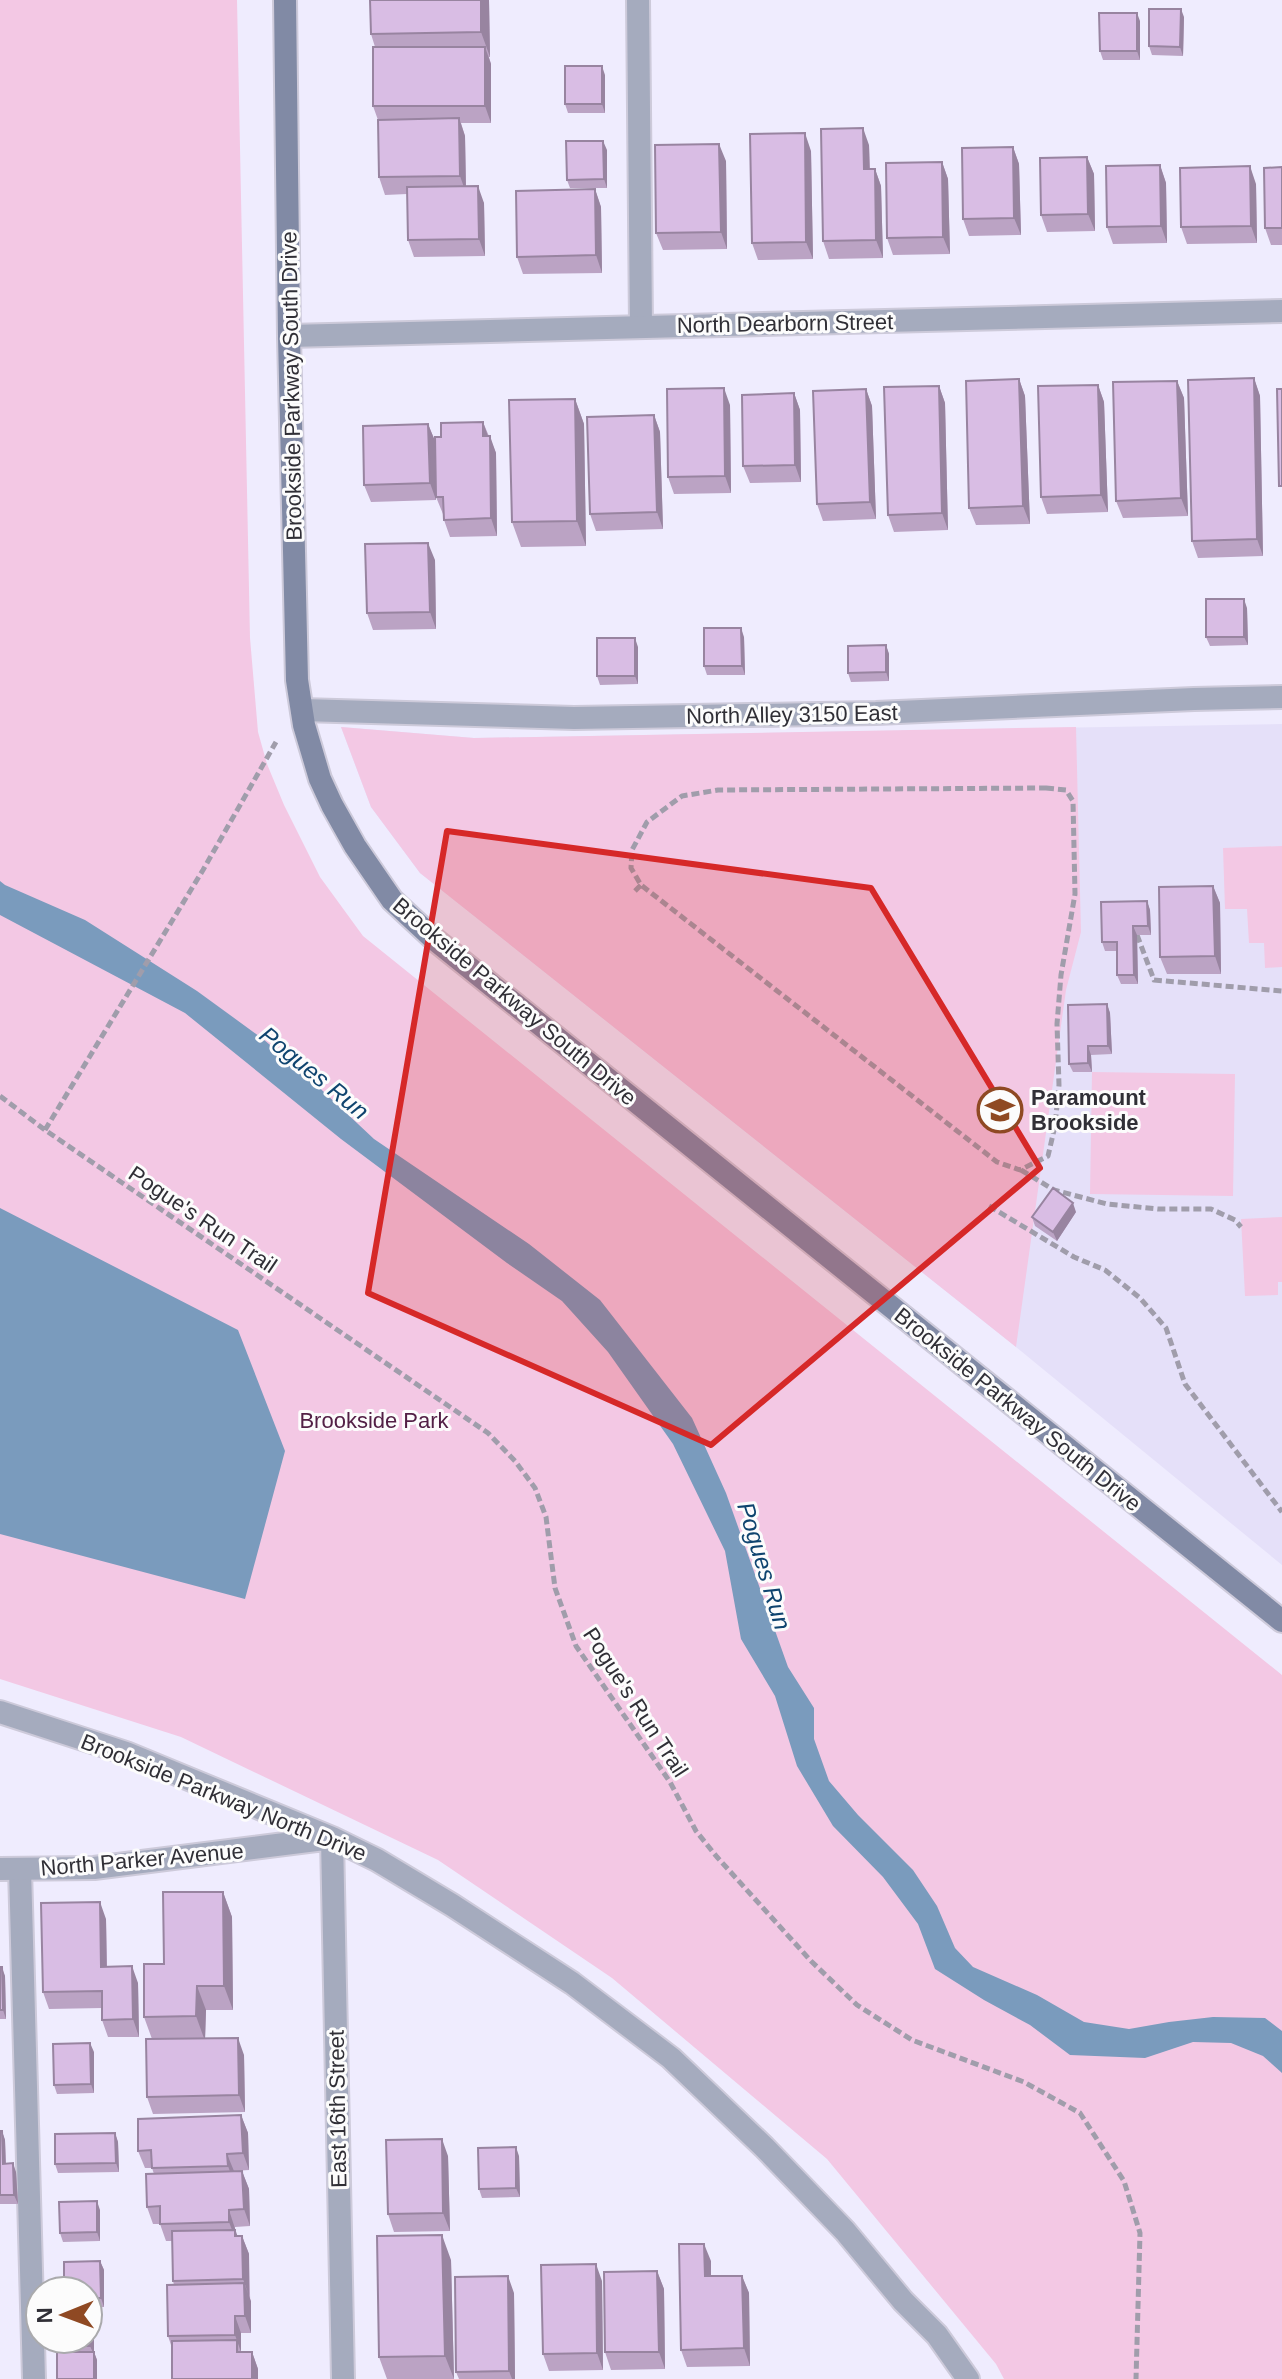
<svg xmlns="http://www.w3.org/2000/svg" width="1282" height="2379" font-family="Helvetica,sans-serif">
	<rect width="100%" height="100%" fill="#efecfe"/>
	<!-- built -->
	<path fill="#e5e0f9" d="M1282,724V1565L1016,1347L420,873L371,807L341,727L474,738Z"/>
	<!-- green -->
	<path fill="#f3c8e4" d="M0,0H237L250,638L258,732L267,764L284,805L320,877L363,936L1282,1675V2379H1004L996,2364L827,2159L612,1978L438,1860L181,1737L0,1679Z
		M341,727L474,738L1076,727L1081,932L1066,990L1016,1347L420,873L371,807Z
		M1282,846V967L1265,968L1264,943H1249L1247,909H1225L1223,848Z
		M1092,1072L1235,1074L1233,1196L1090,1194Z
		M1282,1217V1282H1278V1295L1245,1296L1241,1219Z"/>
	<!-- water -->
	<path fill="#7a9bbd" d="M0,881L5,885L85,920L197,991L263,1039L309,1078L374,1139L529,1244L600,1300L692,1418L726,1493L788,1667L814,1708V1739L829,1781L858,1815L913,1870L937,1906L955,1948L973,1967L1037,1995L1084,2022L1129,2029L1169,2022L1213,2017L1265,2018L1282,2031V2073L1263,2056L1231,2043L1193,2042L1145,2058L1070,2055L1030,2025L984,2000L935,1969L918,1924L883,1877L833,1826L797,1766L775,1696L741,1639L725,1551L673,1444L608,1352L562,1301L507,1263L341,1139L185,1013L0,915Z
		M0,1208L238,1330L285,1451L245,1599L0,1534Z"/>
	<g fill="none" stroke-linecap="round" stroke-linejoin="round">
		<!-- service casing -->
		<g stroke="#cdcada" stroke-width="26">
			<path id="service" d="M638,0L641,327
				M302,710L574,718L876,713L1194,699L1282,697
				M20,1869L34,2379"/>
		</g>
		<!-- minor casing -->
		<g stroke="#cdcada" stroke-width="26">
			<path id="minor" d="M289,336L1282,311
				M0,1712L126,1753L332,1838L377,1860L452,1905L572,1983L671,2058L764,2147L845,2231L903,2301L937,2335L968,2379
				M0,1869L94,1868L332,1838L343,2379"/>
		</g>
		<!-- secondary casing -->
		<g stroke="#cdcada" stroke-width="26">
			<path id="secondary" d="M285,0L289,336L297,680L304,725L320,779L332,805L355,846L392,900L435,940L1282,1621"/>
		</g>
		<!-- path -->
		<path stroke="#a09dab" stroke-width="5" stroke-dasharray="8 4" stroke-linecap="butt" d="M1046,788L1066,790L1073,801L1075,894L1061,975L1057,1024L1059,1085L1055,1126L1048,1156L1020,1170L997,1162L641,885L631,868L632,850L647,822L682,796L718,790Z
			M635,891L641,885
			M1137,935L1154,980L1282,991
			M0,1096L45,1130L488,1433L515,1461L535,1488L546,1517L555,1588L576,1646L670,1782L696,1831L717,1857L811,1961L857,2005L912,2040L1024,2082L1080,2113L1124,2181L1140,2233L1136,2379
			M45,1130L203,870L276,742
			M1021,1170L1054,1190L1107,1204L1158,1209H1211L1235,1220L1241,1227
			M989,1206L1074,1257L1105,1270L1140,1298L1166,1328L1185,1384L1282,1512"/>
		<!-- service -->
		<use href="#service" stroke="#a5abbe" stroke-width="22"/>
		<!-- minor -->
		<use href="#minor" stroke="#a5abbe" stroke-width="22"/>
		<!-- secondary -->
		<use href="#secondary" stroke="#818aa5" stroke-width="22"/>
	</g>
	<!-- wall -->
	<path fill="#bba3c4" d="M370,0H489L490,57H489L491,64V123H461L465,136L466,186L484,203L485,256L414,257L408,240L407,194L385,195L379,177L378,120L373,106L375,47L371,34Z
		M1184,17L1183,56L1152,55L1149,46Z
		M1140,21V60H1103L1100,51Z
		M605,75V113H568L565,104Z
		M869,145L870,169H875L881,186L883,258L829,259L823,241Z
		M1013,147L1019,164L1021,235L969,236L963,219Z
		M607,150V188H570L567,180Z
		M811,151L813,259L758,260L752,243Z
		M1087,157L1094,174L1095,231L1047,232L1041,215Z
		M726,161L727,249L663,250L656,233Z
		M942,162L948,179L950,254L893,255L887,238Z
		M1160,165L1166,183L1167,243L1113,244L1107,227Z
		M1282,167V245H1271L1265,228Z
		M1256,184L1257,243L1187,244L1181,227Z
		M595,189L601,207L602,273L523,274L517,257Z
		M1254,378L1260,396L1263,556L1198,558L1192,541Z
		M1019,379L1025,396L1030,524L976,525L969,508Z
		M1177,381L1184,398L1188,516L1123,518L1116,501Z
		M1098,385L1104,402L1108,512L1047,514L1041,497Z
		M939,386L945,403L948,530L894,532L888,515Z
		M866,389L872,406L876,519L823,521L817,504Z
		M794,393L800,410L801,482L750,483L743,466Z
		M575,399L584,424L586,546L521,547L512,522Z
		M730,405L731,493L674,494L668,477Z
		M654,415L660,432L663,529L596,531L590,514Z
		M483,422L496,453L497,536L450,537L444,520L443,514L436,497L441,437Z
		M428,424L435,441L436,500L371,502L364,485Z
		M435,560L436,629L373,630L367,613Z
		M1247,608L1248,645L1210,646L1206,637Z
		M744,637L745,675H707L704,666Z
		M886,645L889,654V681L851,682L848,673Z
		M638,647V684L600,685L597,676Z
		M1213,886L1220,903L1221,974H1167L1160,957Z
		M1147,901L1150,910L1151,935H1137L1138,984H1121L1117,975V951H1105L1102,942Z
		M1107,1004L1110,1013L1112,1054L1091,1055L1092,1072H1073L1069,1064Z
		M1076,1212L1057,1241L1035,1226L1032,1217Z
		M223,1892L232,1917L233,2010H206L205,2038L244,2055L245,2112L153,2114L147,2097L152,2039L144,2017L164,1964Z
		M106,1919L107,1967L138,1983L139,2037H108L102,2020V2008L49,2009L43,1992Z
		M0,1967L5,1976L6,2019H0Z
		M94,2052V2093L57,2094L54,2085Z
		M241,2115L248,2133L249,2170L234,2171H242L249,2189L250,2226L235,2227V2231L237,2236H242L249,2254L251,2333H241V2352H252L258,2369L172,2348L168,2336L174,2285L173,2281L172,2241H166L160,2224H153L147,2207L154,2174L152,2168H145L138,2151Z
		M0,2131H2L5,2140L6,2164L16,2172L18,2204H0Z
		M115,2133L118,2142L119,2172L58,2173L55,2164Z
		M448,2156L450,2231L394,2232L388,2214Z
		M519,2156L520,2197L482,2198L479,2189Z
		M100,2210V2241L63,2242L60,2233Z
		M451,2260L454,2379H387L379,2357Z
		M100,2261L104,2270V2307H88V2291Z
		M711,2261V2276H742L749,2293L750,2366L687,2367L681,2350Z
		M657,2271L664,2289L665,2369L611,2370L605,2352Z
		M602,2281L603,2370L549,2371L543,2354Z
		M514,2293L515,2379H459L456,2372Z
		M91,2317L94,2325V2352L97,2360L57,2354L53,2345Z"/>
	<!-- shaded-wall -->
	<path fill="#9884a0" d="M481,0H489L490,57L481,32Z
		M1181,9L1184,17L1183,56L1180,47Z
		M1137,13L1140,21V60L1137,51Z
		M485,47L491,64V123L485,106Z
		M602,66L605,75V113L602,104Z
		M459,118L465,136L466,193L460,176Z
		M863,128L869,145L870,186L864,169Z
		M805,133L811,151L813,259L806,242Z
		M603,141L607,150V188L604,179Z
		M719,144L726,161L727,249L721,232Z
		M1013,147L1019,164L1021,235L1014,218Z
		M1087,157L1094,174L1095,231L1088,214Z
		M942,162L948,179L950,254L943,237Z
		M1160,165L1166,183L1167,243L1161,226Z
		M1250,166L1256,184L1257,243L1251,226Z
		M875,169L881,186L883,258L876,240Z
		M478,186L484,203L485,256L479,239Z
		M595,189L601,207L602,273L596,255Z
		M1254,378L1260,396L1263,556L1257,539Z
		M1019,379L1025,396L1030,524L1023,506Z
		M1177,381L1184,398L1188,516L1181,498Z
		M1098,385L1104,402L1108,512L1101,495Z
		M939,386L945,403L948,530L942,513Z
		M724,388L730,405L731,493L725,476Z
		M866,389L872,406L876,519L870,502Z
		M794,393L800,410L801,482L795,465Z
		M575,399L584,424L586,546L577,521Z
		M654,415L660,432L663,529L657,512Z
		M483,422L489,439L483,436Z
		M428,424L435,441L436,500L430,483Z
		M490,436L496,453L497,536L491,518Z
		M428,543L435,560L436,629L430,612Z
		M1244,599L1247,608L1248,645L1244,637Z
		M741,628L744,637L745,675L742,666Z
		M635,638L638,647V684L635,676Z
		M886,645L889,654V681L886,672Z
		M1213,886L1220,903L1221,974L1215,956Z
		M1147,901L1150,910L1151,935L1148,926Z
		M1133,926L1137,935L1138,984L1134,975Z
		M1107,1004L1110,1013L1112,1054L1108,1046Z
		M1088,1046L1091,1055L1092,1072L1088,1063Z
		M1073,1203L1076,1212L1057,1241L1053,1232Z
		M223,1892L232,1917L233,2010L224,1986Z
		M100,1902L106,1919L107,1984L101,1967Z
		M132,1966L138,1983L139,2037L133,2019Z
		M2,1967L5,1976L6,2019L3,2010Z
		M197,1986L206,2010L205,2041L196,2016Z
		M238,2038L244,2055L245,2112L239,2095Z
		M90,2043L94,2052V2093L91,2084Z
		M241,2115L248,2133L249,2170L243,2153Z
		M2,2131L5,2140L6,2173L3,2164Z
		M115,2133L118,2142L119,2172L116,2163Z
		M442,2139L448,2156L450,2231L443,2213Z
		M516,2147L519,2156L520,2197L516,2188Z
		M227,2154L234,2171V2183L228,2166Z
		M13,2163L16,2172L18,2204L14,2195Z
		M242,2171L249,2189L250,2226L244,2209Z
		M97,2201L100,2210V2241L97,2232Z
		M229,2210L241,2247V2254L229,2222Z
		M442,2235L451,2260L454,2379L445,2356Z
		M242,2236L249,2254V2296L243,2279Z
		M704,2244L711,2261V2294L705,2276Z
		M100,2261L104,2270V2307L101,2298Z
		M596,2264L602,2281L603,2370L597,2353Z
		M657,2271L664,2289L665,2369L659,2352Z
		M508,2276L514,2293L515,2379H512L509,2371Z
		M742,2276L749,2293L750,2366L744,2348Z
		M244,2283L251,2301V2333L245,2316Z
		M235,2316L241,2333V2352L235,2335Z
		M91,2317L94,2325V2355L90,2346Z
		M94,2352L97,2360V2379H94Z
		M252,2352L258,2369V2379H252Z"/>
	<!-- building -->
	<path fill="#d9bde4" stroke="#9884a0" stroke-width="2" d="M370,0H481V32L371,34Z
		M1149,9H1181L1180,47L1149,46Z
		M1099,13H1137V51H1100Z
		M373,47H485V106H373Z
		M565,66H602V104H565Z
		M459,118L460,176L379,177L378,120Z
		M863,128L864,169H875L876,240L823,241L821,129Z
		M805,133L806,242L752,243L750,134Z
		M566,141H603L604,179L567,180Z
		M719,144L721,232L656,233L655,145Z
		M1013,147L1014,218L963,219L962,148Z
		M1087,157L1088,214L1041,215L1040,158Z
		M942,162L943,237L887,238L886,163Z
		M1160,165L1161,226L1107,227L1106,166Z
		M1250,166L1251,226L1181,227L1180,168Z
		M1282,167V228H1265L1264,168Z
		M478,186L479,239L408,240L407,187Z
		M595,189L596,255L517,257L516,191Z
		M1254,378L1257,539L1192,541L1188,380Z
		M1019,379L1023,506L969,508L966,381Z
		M1177,381L1181,498L1116,501L1113,382Z
		M1098,385L1101,495L1041,497L1038,386Z
		M939,386L942,513L888,515L884,387Z
		M724,388L725,476L668,477L667,389Z
		M866,389L870,502L817,504L813,391Z
		M1277,389H1282V486H1279Z
		M794,393L795,465L743,466L742,395Z
		M575,399L577,521L512,522L509,400Z
		M654,415L657,512L590,514L587,417Z
		M483,422V436H490L491,518L444,520L443,497H436L435,437H441V423Z
		M428,424L430,483L364,485L363,426Z
		M428,543L430,612L367,613L365,544Z
		M1206,599H1244V637H1206Z
		M704,628H741L742,666H704Z
		M597,638H635V676H597Z
		M886,645V672L848,673V646Z
		M1213,886L1215,956L1160,957L1159,887Z
		M1147,901L1148,926H1133L1134,975H1117V942H1102L1101,902Z
		M1107,1004L1108,1046H1088V1063L1069,1064L1068,1005Z
		M1053,1188L1073,1203L1053,1232L1032,1217Z
		M163,1892H223L224,1986H197L196,2016L144,2017V1964H164Z
		M100,1902L101,1967L132,1966L133,2019L102,2020V1991L43,1992L41,1903Z
		M0,1967H2L3,2010H0Z
		M238,2038L239,2095L147,2097L146,2039Z
		M90,2043L91,2084L54,2085L53,2044Z
		M241,2115L243,2153L227,2154L228,2166L152,2168L151,2150L138,2151V2119Z
		M0,2131H2L3,2164L13,2163L14,2195H0Z
		M115,2133L116,2163L55,2164V2134Z
		M442,2139L443,2213L388,2214L386,2140Z
		M516,2147V2188L479,2189L478,2148Z
		M242,2171L244,2209L229,2210V2222L160,2224V2206L147,2207L146,2174Z
		M97,2201V2232L60,2233L59,2202Z
		M235,2230V2236H242L243,2279L173,2281L172,2231Z
		M442,2235L445,2356L379,2357L377,2236Z
		M679,2244H704L705,2276H742L744,2348L681,2350Z
		M100,2261L101,2298H88V2291H64V2262Z
		M596,2264L597,2353L543,2354L541,2265Z
		M657,2271L659,2352H605L604,2272Z
		M508,2276L509,2371L456,2372L455,2277Z
		M244,2283L245,2316H235V2335L168,2336L167,2285Z
		M88,2317H91L90,2346L53,2345V2339H88Z
		M237,2340V2352H252V2379H172V2341Z
		M57,2352H94V2379H57Z"/>
	<!-- marked area -->
	<path fill="#d62828" fill-opacity="0.2" stroke="#d62828" stroke-width="6" stroke-linejoin="round" d="M447,831L871,888L1040,1168L711,1445L368,1293Z"/>
	<!-- icons -->
	<defs>
		<g id="school-ring" transform="scale(2.3)"><circle r="9.5" fill="#fcfcfc" stroke="#8f4923" stroke-width="1.5"/><path d="M0-5L7-2L0 1L-7-2ZM-4 1L0 2.5L4 1V4Q0 6-4 4Z" fill="#8f4923"/></g>
	</defs>
	<g fill-rule="evenodd">
		<use href="#school-ring" x="1000" y="1110"/>
	</g>
	<g text-anchor="middle" stroke-width="6" stroke-linejoin="round" paint-order="stroke">
		<!-- street labels -->
		<g font-size="22" fill="#302f36" stroke="#fcfcfc">
			<text transform="translate(785 323) rotate(-1)" y="8">North Dearborn Street</text>
			<text transform="translate(291 386) rotate(-91)" y="8">Brookside Parkway South Drive</text>
			<text transform="translate(792 714) rotate(-1)" y="8">North Alley 3150 East</text>
			<text transform="translate(515 1001) rotate(40)" y="8">Brookside Parkway South Drive</text>
			<text transform="translate(203 1219) rotate(34)" y="8">Pogue's Run Trail</text>
			<text transform="translate(1018 1409) rotate(39)" y="8">Brookside Parkway South Drive</text>
			<text transform="translate(636 1702) rotate(57)" y="8">Pogue's Run Trail</text>
			<text transform="translate(224 1797) rotate(22)" y="8">Brookside Parkway North Drive</text>
			<text transform="translate(142 1859) rotate(-5)" y="8">North Parker Avenue</text>
			<text transform="translate(337 2109) rotate(-91)" y="8">East 16th Street</text>
		</g>
		<!-- poi labels -->
		<g font-size="22" font-weight="bold" fill="#302f36" stroke="#fcfcfc" text-anchor="start">
			<text x="1031" y="1105">Paramount<tspan x="1031" dy="25">Brookside</tspan></text>
		</g>
		<!-- park labels -->
		<g font-size="22" fill="#532046" stroke="#fcfcfc">
			<text x="374" y="1428">Brookside Park</text>
		</g>
		<!-- water labels -->
		<g font-size="24" font-style="italic" fill="#0f446f" stroke="#fcfcfc">
			<text transform="translate(314 1073) rotate(39)" y="8">Pogues Run</text>
			<text transform="translate(764 1566) rotate(73)" y="8">Pogues Run</text>
		</g>
	</g>
	<!-- north arrow -->
	<g transform="translate(64 2315) rotate(269)"><circle r="38" fill="#fcfcfc" stroke="#aaaaad" stroke-width="2"/>
	<path d="M0-6L14 30L0 20L-14 30Z" fill="#8f4923"/>
	<text y="-12" font-size="22" font-weight="bold" text-anchor="middle" fill="#302f36">N</text>
	</g>
</svg>
